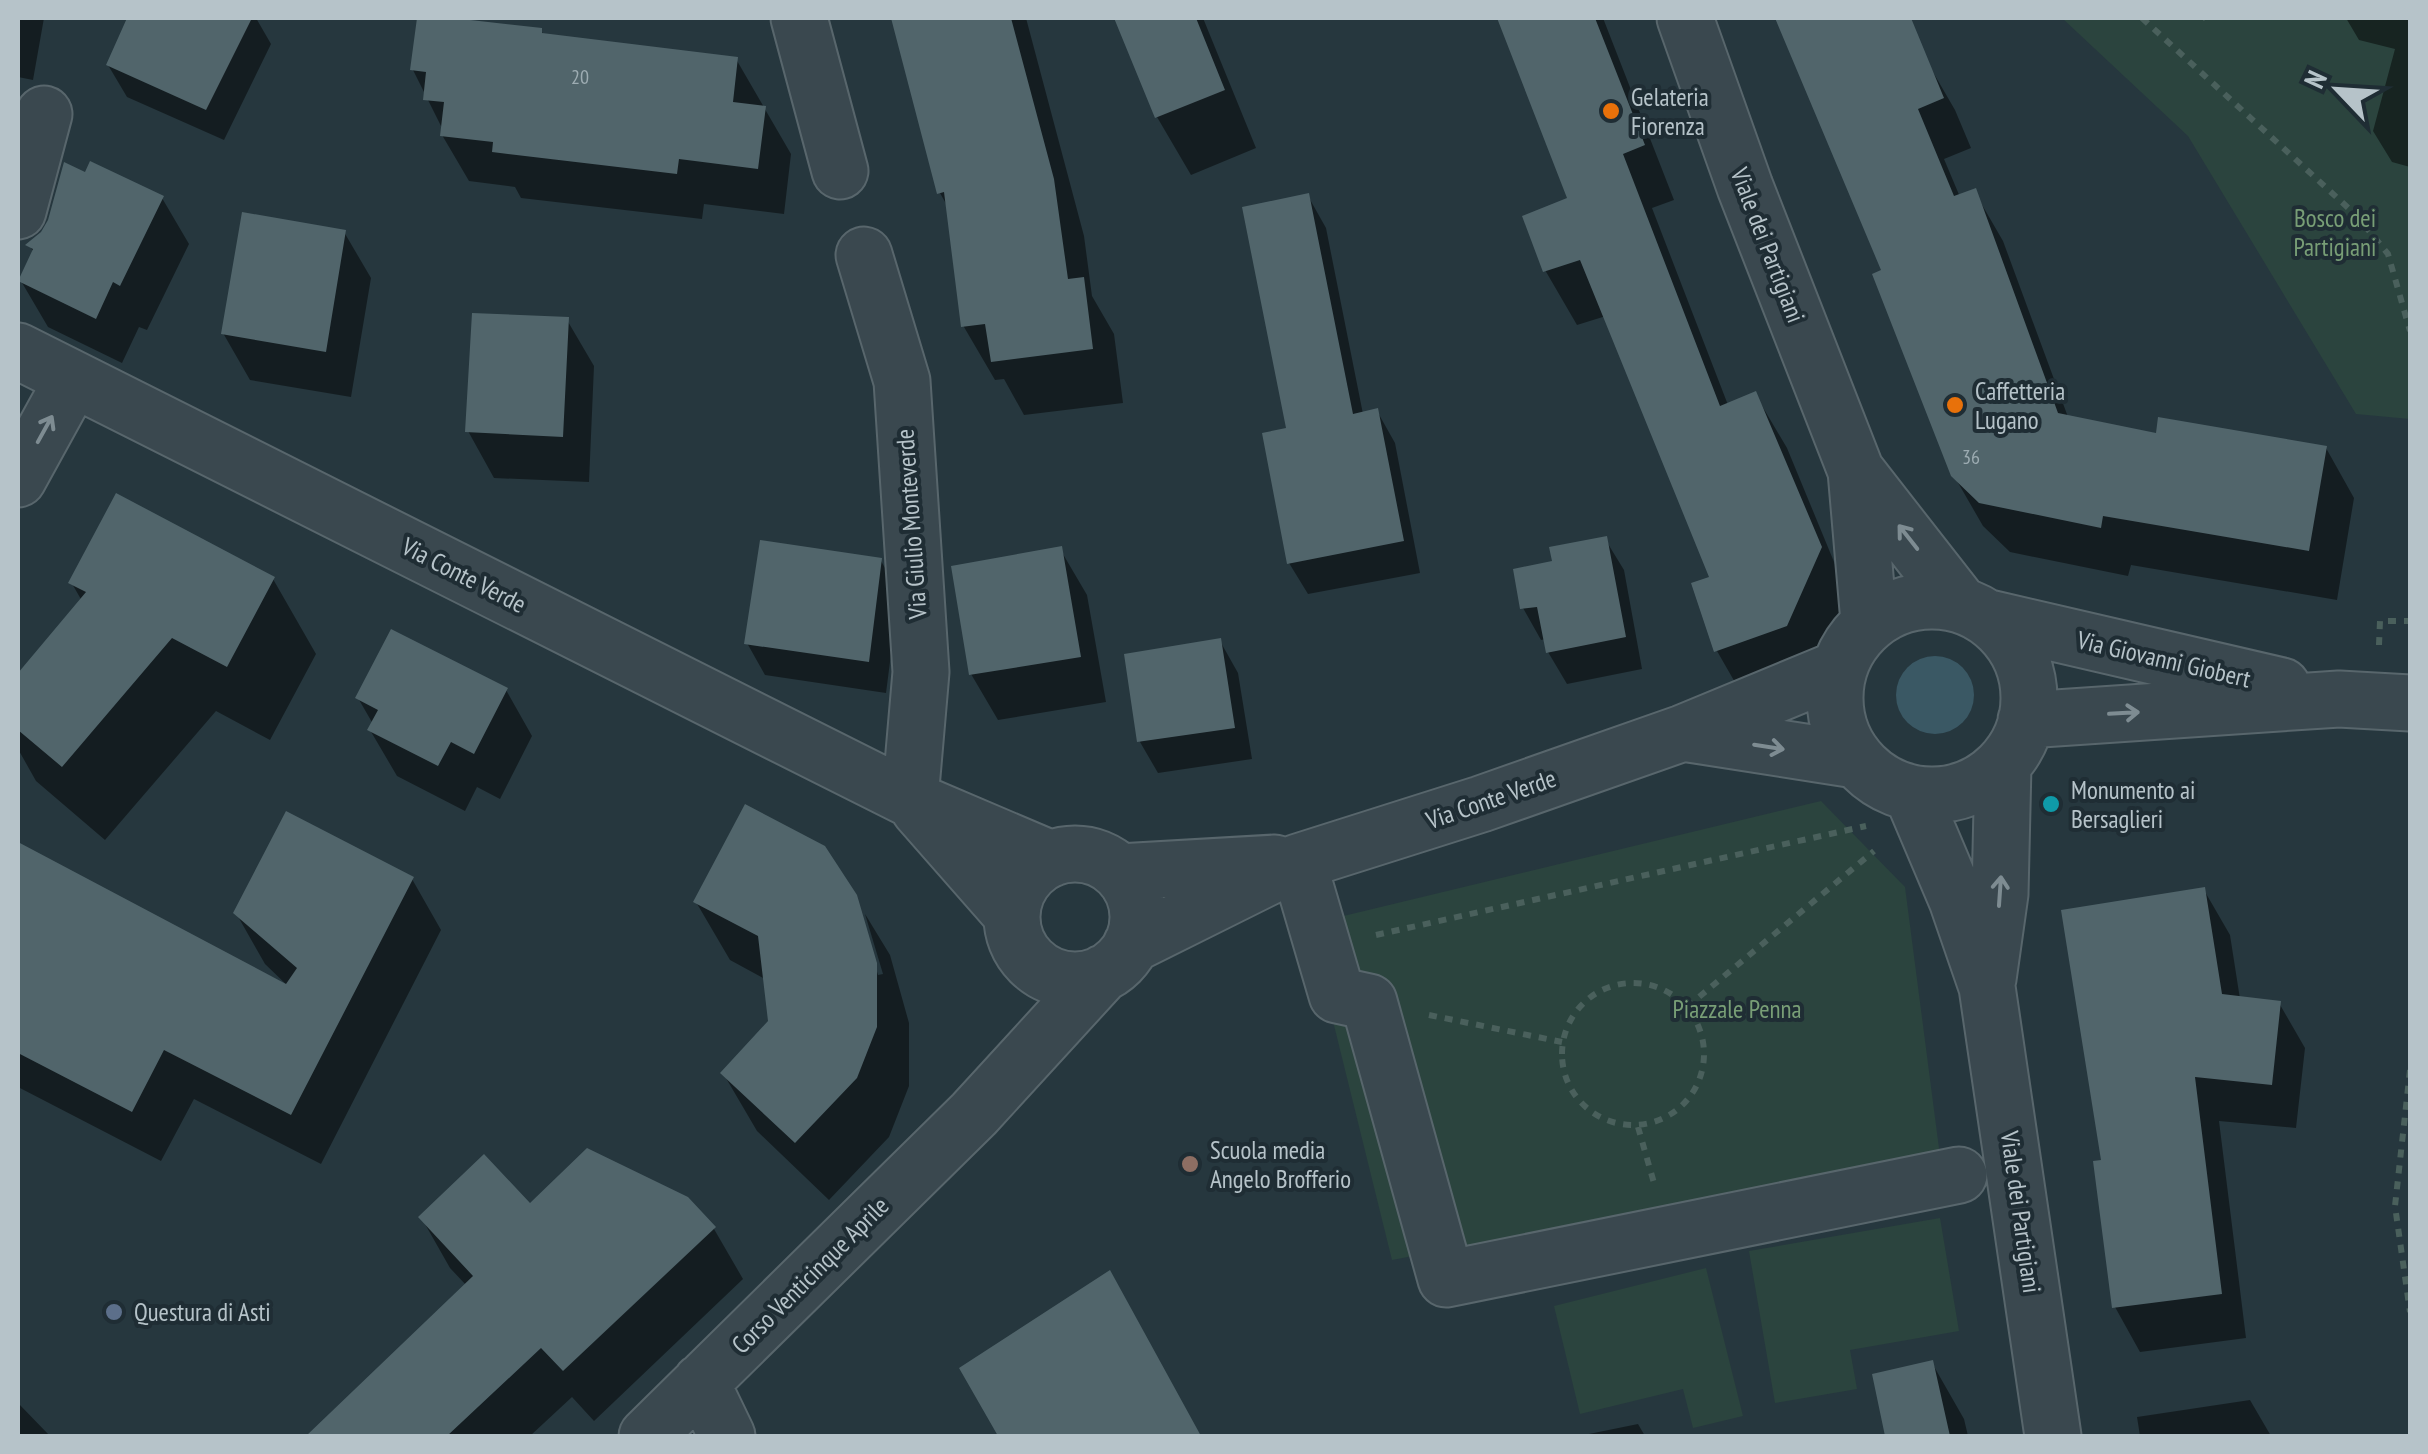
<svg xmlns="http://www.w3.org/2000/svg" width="2428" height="1454" font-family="'PT Sans Narrow',sans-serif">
	<rect width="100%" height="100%" fill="#26373e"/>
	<!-- green -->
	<path fill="#2b443e" d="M2062,18H2410V419L2356,414L2188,136Z
		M1821,801L1905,887L1940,1156L1392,1260L1329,1005L1302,926Z
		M1940,1218L1959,1331L1850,1350L1857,1389L1775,1403L1749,1251Z
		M1706,1268L1743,1416L1693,1428L1683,1389L1580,1414L1554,1306Z"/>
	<!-- water -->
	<path fill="#3a5864" d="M1896 695a39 39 0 1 1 78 0a39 39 0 1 1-78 0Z"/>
	<!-- shadow -->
	<path fill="#0007" d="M18,18H44L33,80L18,77Z
		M130,18H256L271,44L224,140L127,97L108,65Z
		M419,18L541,30L544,36L736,59L791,154L784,214L704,204L702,219L521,198L515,187L469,181L442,135L443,130L413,70Z
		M893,18H1026L1084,236L1092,296L1114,334L1123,403L1024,415L1004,379L995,380L964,327L949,209L940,193Z
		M1117,18H1203L1256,148L1191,175L1157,117Z
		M1499,18H1603L1674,200L1652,208L1728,405L1755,394L1787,448L1851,603L1817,680L1748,705L1717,651L1712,578L1606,316L1577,325L1545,270L1570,200Z
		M1778,18H1878L1901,71L1926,60L1955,110L1971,148L1944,159L1960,197L1974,191L2003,241L2068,417L2158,436L2326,448L2354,498L2337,600L2131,565L2128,576L2010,552L1983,526L1953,474L1884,272Z
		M2346,18H2410V167L2392,162L2373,131L2395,49L2359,40Z
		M1308,196L1326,228L1363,414L1377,411L1395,443L1420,573L1308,594L1289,563V430Z
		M162,198L189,244L147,330L139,327L122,363L48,327L21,281L34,253L29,244L43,234L50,221Z
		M344,232L371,278L351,397L250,380L223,333Z
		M567,320L594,366L589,482L494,478L468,431Z
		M1605,539L1624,570L1642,669L1567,684L1548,652L1546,639L1541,640L1523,608L1555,563Z
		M1060,549L1087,595L1106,702L998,720L971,674Z
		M881,561L899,592L886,693L765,675L747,643Z
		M273,579L316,654L270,740L216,711L105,840L36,781L18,749V677L82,601L71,582Z
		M1220,641L1238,673L1252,759L1158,773L1140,742Z
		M506,690L532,736L500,799L477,787L465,811L397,776L370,730L373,724L358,698Z
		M18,845L292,990L265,964L236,913L412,879L441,930L321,1164L194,1099L161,1161L18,1087Z
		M2204,890L2230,935L2240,999L2279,1003L2305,1048L2296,1128L2219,1121L2246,1338L2140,1352L2115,1307L2103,1162Z
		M855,896L878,975L883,974L865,914L890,955L909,1023V1086L889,1137L829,1200L757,1131L723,1073L770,1022L765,979L730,960L696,902Z
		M530,1206L714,1229L743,1279L594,1421L572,1397L530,1436H310L466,1285L450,1268L421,1217Z
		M1135,1319L1199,1436H1000L962,1368Z
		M1932,1363L1964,1419L1968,1436H1888L1875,1376Z
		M2250,1400L2271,1436H2140L2137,1417Z
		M18,1403L50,1436H18Z
		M1638,1424L1645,1436H1585L1584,1435Z"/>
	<!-- building -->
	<path fill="#51656b" d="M127,18H252L206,110L106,65Z
		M417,18H453L542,28V33L738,57L733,102L766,106L758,169L679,159L677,174L492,152L493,142L440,136L444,102L423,100L426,72L410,70Z
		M891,18H1011L1054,179L1068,279L1084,277L1093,349L991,362L985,324L961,327L944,192L937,194Z
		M1114,18H1196L1225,90L1155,118Z
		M1497,18H1595L1645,145L1623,154L1720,406L1756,391L1822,547L1787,626L1714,652L1691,583L1709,577L1580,260L1543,272L1522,216L1567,198Z
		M1775,18H1911L1944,98L1918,109L1954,196L1976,188L2058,413L2156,433L2158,417L2327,446L2309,551L2103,516L2101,528L1979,503L1951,476L1872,274L1881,270Z
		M90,161L164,196L120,286L113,282L96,319L18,281L33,249L25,245L41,232L48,220L64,162L85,172Z
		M1309,193L1353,414L1378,408L1404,541L1287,564L1262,433L1286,428L1242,207Z
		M242,212L346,230L326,352L221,334Z
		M472,313L569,317L563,437L465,432Z
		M116,493L275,577L227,667L172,638L62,767L18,730V673L86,592L68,583Z
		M1607,536L1626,637L1546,653L1537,607L1520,609L1513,569L1552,561L1549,547Z
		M760,540L882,558L869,662L744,644Z
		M1062,546L1081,657L969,675L951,566Z
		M391,629L508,688L474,754L451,742L438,766L367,730L378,710L355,698Z
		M1221,638L1235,728L1137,742L1124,654Z
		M745,804L825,846L857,895L877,963V1027L857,1078L795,1143L720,1073L768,1021L758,936L693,902Z
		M286,811L414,877L291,1115L164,1050L132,1112L18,1053V842L286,984L297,968L233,913Z
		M2205,887L2222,994L2281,1001L2272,1085L2195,1077L2222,1294L2112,1308L2093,1161L2101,1160L2061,910Z
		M587,1148L688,1197L716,1227L563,1371L541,1348L447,1436H306L473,1276L418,1217L484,1154L530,1203Z
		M1110,1270L1201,1436H998L959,1368Z
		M1933,1360L1950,1436H1885L1872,1374Z"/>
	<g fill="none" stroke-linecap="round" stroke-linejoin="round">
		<!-- minor casing -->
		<g stroke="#58666c" stroke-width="59">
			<path id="minor" d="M799,18L840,171
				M1685,18L1745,187L1856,471L1959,603
				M18,211L44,114
				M864,255L902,381L921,672L910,799
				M18,351L910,799L1051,859
				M1856,471L1869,622
				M18,479L73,379
				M1835 698a97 97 0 1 1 194 0a97 97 0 1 1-194 0Z
				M1989,618L2282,686
				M2026,720L2339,699L2410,703
				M1683,733L1856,760
				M1912,794L1957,900L1987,987L2053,1436
				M919,809L1012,915
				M1012 917a63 63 0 1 1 126 0a63 63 0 1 1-126 0Z
				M1298,862L1337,995L1369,1002L1446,1279L1959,1175
				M1119,872L1275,863
				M1131,945L1298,862L1481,804L1683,733L1838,669
				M1988,979L2000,894L2003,765
				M701,1382L727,1436
				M647,1436L974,1114L1103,973"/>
		</g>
		<!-- path -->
		<path stroke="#4a605c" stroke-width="6" stroke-dasharray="8 8" stroke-linecap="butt" d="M2142,18L2357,216L2388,254L2410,331
			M2205,18L2206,19
			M2379,645L2380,621H2410
			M1376,935L1866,826
			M1562 1054a71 71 0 1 1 142 0a71 71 0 1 1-142 0Z
			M1687,1007L1874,851
			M1429,1015L1562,1042
			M2410,1070L2395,1206L2410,1312
			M1638,1127L1654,1183"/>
		<!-- minor -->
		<use href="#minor" stroke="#3a484f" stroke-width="55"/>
	</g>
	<!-- one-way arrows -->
	<defs><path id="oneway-shaft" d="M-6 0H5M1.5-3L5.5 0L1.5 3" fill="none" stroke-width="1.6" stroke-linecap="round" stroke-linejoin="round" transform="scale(2.5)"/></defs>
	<g stroke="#7e8c92">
		<use href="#oneway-shaft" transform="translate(45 429) rotate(-61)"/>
		<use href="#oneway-shaft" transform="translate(1908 537) rotate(-128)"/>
		<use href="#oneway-shaft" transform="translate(2124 713) rotate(-3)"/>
		<use href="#oneway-shaft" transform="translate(1769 747) rotate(9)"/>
		<use href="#oneway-shaft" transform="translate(2000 891) rotate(-86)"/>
	</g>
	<!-- markers -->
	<g fill="#e8710a" stroke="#1f2d34" stroke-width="4">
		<circle cx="1611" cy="111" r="10"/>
		<circle cx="1955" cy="405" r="10"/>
	</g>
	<circle fill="#0f9aa8" stroke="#1f2d34" stroke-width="4" cx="2051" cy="804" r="10"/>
	<circle fill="#8d6e63" stroke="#1f2d34" stroke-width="4" cx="1190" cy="1164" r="10"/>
	<circle fill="#5c6f8a" stroke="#1f2d34" stroke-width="4" cx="114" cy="1312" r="10"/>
	<g text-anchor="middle" stroke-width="8" stroke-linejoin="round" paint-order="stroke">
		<!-- number labels -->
		<g font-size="20" fill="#9dacb2">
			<text x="580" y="84">20</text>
			<text x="1971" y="464">36</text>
		</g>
		<!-- poi labels -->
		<g font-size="25" fill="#b6c3c9" stroke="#1f2d34" text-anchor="start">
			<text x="1631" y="106">Gelateria<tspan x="1631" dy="29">Fiorenza</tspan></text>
			<text x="1975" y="400">Caffetteria<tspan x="1975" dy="29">Lugano</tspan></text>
			<text x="2071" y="799">Monumento ai<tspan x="2071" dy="29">Bersaglieri</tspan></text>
			<text x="1210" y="1159">Scuola media<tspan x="1210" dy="29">Angelo Brofferio</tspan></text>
			<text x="134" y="1321">Questura di Asti</text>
		</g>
		<!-- park labels -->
		<g font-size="25" fill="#789e76" stroke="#1f2d34">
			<text x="2335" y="227">Bosco dei<tspan x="2335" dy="29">Partigiani</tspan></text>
			<text x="1737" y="1018">Piazzale Penna</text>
		</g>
		<!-- street labels -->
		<g font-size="25" fill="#b6c3c9" stroke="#1f2d34">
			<text transform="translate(1768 245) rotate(69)" y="9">Viale dei Partigiani</text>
			<text transform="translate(911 524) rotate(-94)" y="9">Via Giulio Monteverde</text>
			<text transform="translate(464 575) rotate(27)" y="9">Via Conte Verde</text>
			<text transform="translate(2164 659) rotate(13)" y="9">Via Giovanni Giobert</text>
			<text transform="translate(1491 799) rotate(-19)" y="9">Via Conte Verde</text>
			<text transform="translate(2021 1212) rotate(82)" y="9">Viale dei Partigiani</text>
			<text transform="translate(810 1275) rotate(-45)" y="9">Corso Venticinque Aprile</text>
		</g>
	</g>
	<!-- border -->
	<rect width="2428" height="1454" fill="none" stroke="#b6c3c9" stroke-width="40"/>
	<!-- north arrow -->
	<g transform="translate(2338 90) rotate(295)" stroke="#1f2d34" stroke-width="8" paint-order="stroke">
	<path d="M0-8L18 38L0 25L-18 38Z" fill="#b6c3c9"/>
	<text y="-15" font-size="28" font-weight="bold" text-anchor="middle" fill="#b6c3c9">N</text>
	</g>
</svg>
